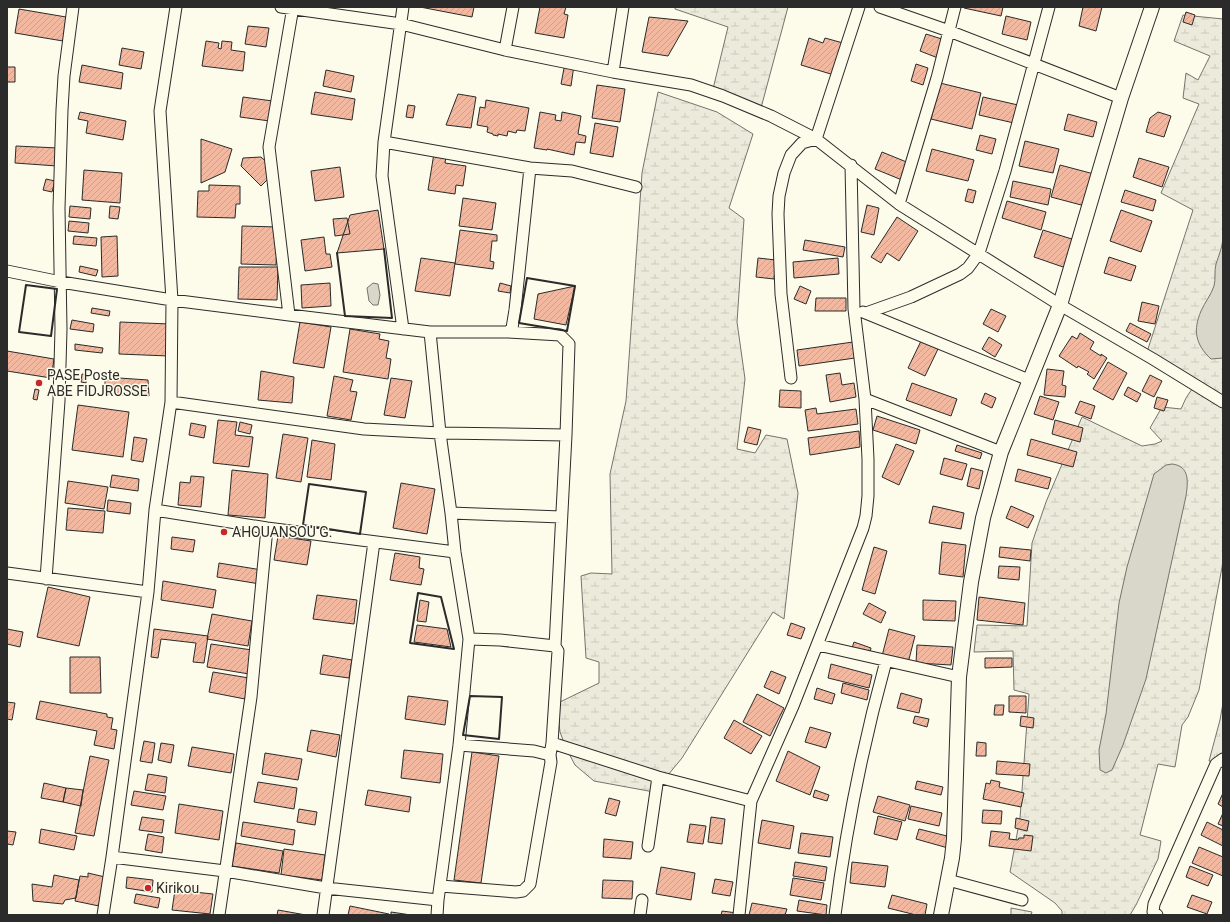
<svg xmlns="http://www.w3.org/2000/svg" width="1230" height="922" font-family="Roboto,sans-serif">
	<defs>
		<pattern id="grass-tufts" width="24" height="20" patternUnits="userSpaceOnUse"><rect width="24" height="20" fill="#ecebdb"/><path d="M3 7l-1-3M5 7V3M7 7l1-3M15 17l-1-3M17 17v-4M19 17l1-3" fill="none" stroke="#cbcabc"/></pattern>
		<pattern id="wetland-marsh" width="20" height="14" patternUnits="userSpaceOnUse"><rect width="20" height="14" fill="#ecebdb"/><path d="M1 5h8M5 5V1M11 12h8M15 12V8" fill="none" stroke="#cbcabc"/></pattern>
		<pattern id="building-hatch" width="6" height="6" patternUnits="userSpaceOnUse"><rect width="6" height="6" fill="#f2b8a0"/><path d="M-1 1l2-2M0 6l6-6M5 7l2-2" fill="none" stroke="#d09e8a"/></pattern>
	</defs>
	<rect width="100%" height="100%" fill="#fdfbea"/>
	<!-- grass -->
	<path fill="url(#grass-tufts)" stroke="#74746e" d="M1223,703V764L1209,761L1220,720Z"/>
	<!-- wetland -->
	<path fill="url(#wetland-marsh)" stroke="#74746e" d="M675,7H788L761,108L713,89L728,27L675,9Z
		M1183,15L1223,19V562L1199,690L1188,717L1182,725L1175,767L1158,764L1140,835L1161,841L1158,859L1136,905L1130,915H1062V911L1055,903L1010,872L1020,818L1029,694L1014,690L1013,651L974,652L977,625L1027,626L1032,543L1046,502L1082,417L1142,446L1155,444L1162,441L1150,428L1162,407L1181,409L1186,398L1196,383L1146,355L1193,210L1161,193L1199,104L1183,98L1186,73L1198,80L1210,56L1174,41Z
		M658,92L717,112L753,134L729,208L744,219L737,322L745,379L737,449L755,453L766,435L787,439L798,493L784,619L773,612L682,758L654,792L594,781L575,765L566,748L560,732L558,715L560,702L599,683V662L586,658L581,576L591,573L612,574L610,474L626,401L642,173Z
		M1011,908L1032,912L1031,915H1011Z"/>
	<!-- water -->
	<path fill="#d8d7c9" stroke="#74746e" d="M1223,240V358L1211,359C1195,344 1193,330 1201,311C1205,302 1211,295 1214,286C1216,279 1214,271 1216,264C1219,255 1221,250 1223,240Z
		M373,283L378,284L380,295L378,305H373L369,301L367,288Z
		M1172,464C1190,466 1188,482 1186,496L1146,679L1123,745L1112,770L1106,773L1100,770L1099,750L1106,714L1119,603L1127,567L1154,474L1166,465Z"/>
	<!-- building -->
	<path fill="url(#building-hatch)" stroke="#2b2b2b" d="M420,7H474L472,17Z
		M540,7H566L564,14L568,15L564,38L535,33Z
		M964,7H1003L1001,16L964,8Z
		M1083,7H1102L1096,31L1079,26Z
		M19,9L66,17L63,41L15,33Z
		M1186,12L1195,15L1192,25L1183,22Z
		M1006,16L1031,22L1027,40L1002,34Z
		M649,17L688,21L668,56L642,52Z
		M248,26L269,28L266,47L245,44Z
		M926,34L945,40L938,58L920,51Z
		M809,38L823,43L825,38L843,43L834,75L801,65Z
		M206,41L219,43L218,48L221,49L222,41L232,42L231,50L245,52L243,71L202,66Z
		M122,48L144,52L141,69L119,65Z
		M565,63L574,65L571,86L561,84Z
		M916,64L928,68L923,85L911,81Z
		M82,65L123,73L121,89L79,82Z
		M7,67H15V82H7Z
		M326,70L354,76L351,92L323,86Z
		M940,83L981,93L972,129L931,119Z
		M597,85L625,89L620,122L592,118Z
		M315,92L355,99L352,120L311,114Z
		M458,94L476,97L471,128L446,125Z
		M243,97L280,102L277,122L240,117Z
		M983,97L1018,105L1014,123L979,115Z
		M486,100L529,108L525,131L517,130L516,133L508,131L507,136L498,134V136L493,135V134L487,132L488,127L477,125L480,107L485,108Z
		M408,105L415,106L413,118L406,117Z
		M80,112L126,121L123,140L86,133L88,121L78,119Z
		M540,112L556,115L555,120L561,121L562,112L581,116L578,134L586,136L585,143L576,142L574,155L547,149V150L534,148Z
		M1158,112L1171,116L1164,137L1146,132L1150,118Z
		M1068,114L1097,122L1093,137L1064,130Z
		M595,123L618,127L613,157L590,153Z
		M980,135L996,139L992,154L976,150Z
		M201,139L232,149L225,172L201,183Z
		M1025,141L1059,149L1053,173L1019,166Z
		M16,146L58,148L57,166L15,163Z
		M435,147L447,149L445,163L466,166L463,186L456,185L455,194L428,190Z
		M932,149L974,160L968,181L926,171Z
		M882,152L909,163L902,180L875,169Z
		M261,157L276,171L261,186L241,166L243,158Z
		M1139,158L1169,167L1162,187L1133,177Z
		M1060,165L1094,174L1085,206L1051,197Z
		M340,167L344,197L315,201L311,171Z
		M84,170L122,173L120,203L82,200Z
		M46,179L55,181L52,192L43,190Z
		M1013,181L1051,189L1048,205L1010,197Z
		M209,185L240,186V204H236L235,218L197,217L198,191H209Z
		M968,189L976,191L973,203L965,201Z
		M1125,190L1156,200L1153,211L1121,202Z
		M463,198L496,203L492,230L459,226Z
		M1007,201L1046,212L1041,230L1002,218Z
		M867,205L879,208L874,235L861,232Z
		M70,206L91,208L90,219L69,217Z
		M110,206L120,207L118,219L109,218Z
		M378,210L384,249L337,253L350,215Z
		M1121,210L1152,221L1141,252L1110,241Z
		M897,217L918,231L899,261L887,253L881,263L871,257Z
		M347,218L350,234L335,236L333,219Z
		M69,221L89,223L88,233L68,231Z
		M242,226L278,227L276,265L241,264Z
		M460,230L497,235V241H492L490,261L494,262L493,269L455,264Z
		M1043,230L1075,240L1066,268L1034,257Z
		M74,236L97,238L96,246L73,244Z
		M117,236L118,276L102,277L101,237Z
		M324,237L326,254H330L332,267L305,271L301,240Z
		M805,240L845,247L843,257L803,250Z
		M1109,257L1136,266L1131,281L1104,273Z
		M421,258L455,263L450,296L415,291Z
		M758,258L776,260L774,279L756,277Z
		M838,258L839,274L794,278L793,262Z
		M80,266L98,270L96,276L79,272Z
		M239,267H278L277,300L238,299Z
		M330,283L331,306L302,308L301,285Z
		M500,283L511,286L510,293L498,291Z
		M575,286L566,325L534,319L538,294Z
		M800,286L811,291L806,304L794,299Z
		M816,298H846V311H815Z
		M1142,302L1159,306L1155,324L1138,321Z
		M92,308L110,311L109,316L91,313Z
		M991,309L1006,316L998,332L983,324Z
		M72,320L94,324L93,332L70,329Z
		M120,322L170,324L169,356L119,354Z
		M300,322L331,327L324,368L293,363Z
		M1130,323L1151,334L1147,342L1126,331Z
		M350,329L380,334L379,339L389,341L386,358L391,359L388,379L343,372Z
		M1080,333L1094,342L1090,349L1101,356V354L1107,358L1094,379L1087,374L1089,372L1078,366L1077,368L1059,356L1072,336L1077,339Z
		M989,337L1002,345L995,357L982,349Z
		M921,341L938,349L925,376L908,368Z
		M853,342L855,358L799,366L797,350Z
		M75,344L103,348L102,353L75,350Z
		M7,351L54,359L51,378L7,371Z
		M1108,362L1127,373L1113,400L1093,389Z
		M1047,369L1064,371L1062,385L1066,386L1065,397L1044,395Z
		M261,371L294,377L292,403L258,400Z
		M840,373L842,385L854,383L856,397L830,402L826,375Z
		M82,374L87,375L86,383L81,382Z
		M1150,375L1162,381L1154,397L1142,391Z
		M334,376L353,380L350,391L357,392L351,420L327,416Z
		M105,377L148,380L149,396L105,394Z
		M391,378L412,381L405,418L384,415Z
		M912,383L957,399L951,416L906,400Z
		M1128,387L1141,394L1137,402L1124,395Z
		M35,389L39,390L37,400L33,399Z
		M780,390L801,391V408L779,407Z
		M985,393L996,398L992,408L981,403Z
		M1040,396L1059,402L1053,420L1034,414Z
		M1157,397L1168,400L1164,411L1154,408Z
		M1080,401L1095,406L1091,419L1075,413Z
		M78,405L129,412L123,457L72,450Z
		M816,408L817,414L856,409L858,424L808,431L805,410Z
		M877,416L920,430L916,444L873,430Z
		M218,420L237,422L235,435L253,437L249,467L213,463Z
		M1055,420L1083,428L1080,442L1052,434Z
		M240,422L252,425L250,434L238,431Z
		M191,423L206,426L204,438L189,435Z
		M748,427L761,430L757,445L744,442Z
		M859,431L860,447L810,455L808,438Z
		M283,434L308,438L301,482L276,478Z
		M134,437L147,439L143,462L131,460Z
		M1031,439L1077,452L1073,467L1027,455Z
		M312,440L335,444L331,480L307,477Z
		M896,444L914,451L899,485L882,477Z
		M957,445L982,453L980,459L955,451Z
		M944,458L967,464L962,480L940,474Z
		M971,468L983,471L979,489L967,486Z
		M1018,469L1051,478L1048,489L1015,481Z
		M232,470L268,474L265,518L228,515Z
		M112,475L139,479L138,491L110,487Z
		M191,476L204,477L201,507L178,505L180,482L190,483Z
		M68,481L108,487L104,509L65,503Z
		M401,483L435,489L427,534L393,528Z
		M108,500L131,503L130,514L107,511Z
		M933,506L964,513L961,529L929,523Z
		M1011,506L1034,516L1028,528L1006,518Z
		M68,508L105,511L103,533L66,530Z
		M278,536L311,541L307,565L274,560Z
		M172,537L195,540L193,552L171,549Z
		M942,542L966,545L963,577L939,574Z
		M874,547L887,551L875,594L862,590Z
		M1000,547L1031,550L1030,561L999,557Z
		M395,553L420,557L419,568L424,569L421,585L390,580Z
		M219,563L262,570L260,584L217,577Z
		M999,566L1020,567L1019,580L998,578Z
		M163,581L216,590L213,608L161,600Z
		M48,587L90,597L79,646L37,637Z
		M317,595L357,600L354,624L313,619Z
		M979,597L1025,603L1023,625L977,620Z
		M420,600L429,602L426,622L417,621Z
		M923,600L956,601L955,621L923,620Z
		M869,603L886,612L881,623L863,614Z
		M212,614L252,621L248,646L207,639Z
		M791,623L805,628L801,639L787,635Z
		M417,625L447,629L451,647L414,642Z
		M7,629L23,632L20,647L7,644Z
		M154,629L208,636L204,663L193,662L196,643L161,639L158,658L151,657Z
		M889,629L915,636L908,663L882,656Z
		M854,642L871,648L869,657L851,651Z
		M211,644L252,650L249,674L207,667Z
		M917,645L953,647L951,665L916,663Z
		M323,655L352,660L349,678L320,674Z
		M70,657H100L101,693H70Z
		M985,658H1012V667L985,668Z
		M831,664L872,675L869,688L828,678Z
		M771,671L786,677L779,694L764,687Z
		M213,672L249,678L245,699L209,692Z
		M843,683L869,690L867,700L841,693Z
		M817,688L835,694L832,704L814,699Z
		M901,693L922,699L919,713L897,708Z
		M757,694L784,708L770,736L743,722Z
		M408,696L448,701L445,725L405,719Z
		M1009,696H1026V713L1009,712Z
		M40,701L107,714V717L113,718L111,729L117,730L114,749L94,745L97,731L36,719Z
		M7,702L15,703L12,720L7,719Z
		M995,705H1004L1003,715H994Z
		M915,716L929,719L927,727L913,723Z
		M1021,716L1034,718L1033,728L1020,726Z
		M734,720L762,736L751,754L724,738Z
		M810,727L831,733L826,748L805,742Z
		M311,730L340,735L336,757L307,751Z
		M144,741L155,743L152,763L140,761Z
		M977,742L986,743V756H976Z
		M161,743L174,745L171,763L158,760Z
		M192,747L234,754L231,773L188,766Z
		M404,750L443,754L440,783L401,778Z
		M788,751L820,767L810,795L776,781Z
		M472,752L499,756L481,883L454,880Z
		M265,753L302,759L298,780L262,774Z
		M90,756L109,760L94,836L75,833Z
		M997,761L1030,764L1029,776L996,774Z
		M148,774L167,777L165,793L145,790Z
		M991,780L1000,782L999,787L1024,793L1021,807L983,799L986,783L990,784Z
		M917,781L943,787L941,795L915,789Z
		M258,782L297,788L294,809L254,802Z
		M44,783L66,788L63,802L41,798Z
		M66,788L83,790L81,806L63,802Z
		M368,790L411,797L409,812L365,805Z
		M815,790L829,795L827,801L813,797Z
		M134,791L166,796L163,810L131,805Z
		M1223,793V807L1218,804Z
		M878,796L910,805L905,821L873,812Z
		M609,798L620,801L616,816L605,813Z
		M179,804L223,811L219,840L175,833Z
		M911,806L942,813L939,826L908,819Z
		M299,809L317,812L315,825L297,822Z
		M983,810L1002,811L1001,824L982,823Z
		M1223,813V826L1218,824Z
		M878,816L902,822L897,840L874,834Z
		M142,817L164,820L162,833L139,830Z
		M711,817L725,819L722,844L708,842Z
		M1016,818L1029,821L1027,831L1015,828Z
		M762,820L794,826L790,849L758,843Z
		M243,822L295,830L293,845L241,836Z
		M1207,822L1223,830V846L1201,835Z
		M690,824L706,826L703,844L687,842Z
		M41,829L77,836L74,850L39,843Z
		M919,829L951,837L948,848L916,839Z
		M7,831L16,832L13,845L7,844Z
		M991,831L1010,833L1009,839L1018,840L1019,838H1024V835L1033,836L1031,851L989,846Z
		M801,833L833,837L830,857L798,853Z
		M148,834L164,837L162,853L145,850Z
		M604,839L633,842L631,859L603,857Z
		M236,843L283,851L279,873L232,866Z
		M1199,847L1223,857V876L1192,863Z
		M284,849L325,855L322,880L281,875Z
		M795,862L827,867L825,881L793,876Z
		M852,862L888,866L885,887L850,883Z
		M1190,866L1213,875L1208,886L1186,877Z
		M661,867L695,873L691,900L656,894Z
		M88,873L105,877L99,906L75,901L80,876L88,877Z
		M54,875L79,880L76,898L65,900L63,904L33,901L32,884L52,887Z
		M127,877L153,880L152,892L126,888Z
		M793,878L824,883L821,900L790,895Z
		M715,879L733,882L730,896L712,893Z
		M603,880L633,881L632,899L602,898Z
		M175,890L213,894L210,914L172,910Z
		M136,894L160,898L158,908L134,903Z
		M892,895L927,904L925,915H916L888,908Z
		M1192,895L1212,902L1207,914L1187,907Z
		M799,900L827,905L826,915L797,911Z
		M752,903L787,909L785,915H749Z
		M350,906L389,914V915H348Z
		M278,910L306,915H277Z
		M722,911L737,913V915H721Z
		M391,912L411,915H391Z"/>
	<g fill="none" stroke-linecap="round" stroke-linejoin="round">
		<!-- minor casing -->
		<g stroke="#2b2b2b" stroke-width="13">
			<path id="minor" d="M281,7L401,24L505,50L613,72L691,85L723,96L771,116L816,139L899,204L1060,305L1153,359L1223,402
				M403,7L384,142L382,176L403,329
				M880,7L949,31L1121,98
				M505,50L513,7
				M613,72L623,7
				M384,142L530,168L572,171L636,187
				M899,204L937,78L955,7
				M7,271L61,282L172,300L289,315L430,332H508L512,328L515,310L530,168
				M863,312L1029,380
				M866,313L911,297L960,274L968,268L979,253L1005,171L1049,7
				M289,315L269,147L293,7
				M430,332L440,433L451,513L455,552L469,639L459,745L438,900L437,915
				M508,332L560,335L569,344L566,435L555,646
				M791,378L781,294L778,214L779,196L784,173L791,155L802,143L816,139L859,7
				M865,399L1001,452
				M171,402L364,429L440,433L566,435
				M155,510L267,528L455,552
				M451,513L561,517
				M7,573L148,592
				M46,579L59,401L61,329L59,208L62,110L64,76L73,7
				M469,639L500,640L555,646L558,651L552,743L550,755
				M818,645L959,677
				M552,743L658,777
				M648,846L658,777L751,801
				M112,857L225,871L326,888L438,900
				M948,880L1022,900
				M441,886L516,892L523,891L530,884L551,762L550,755L534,751L459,745
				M103,915L112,857L148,592L155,510L171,402L172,300L160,111L176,7
				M219,915L251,697L267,528
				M323,915L374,542
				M640,915L642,900
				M739,915L751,801L793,706L863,528L866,516L868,496V459L865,399L854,309L851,165
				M835,915C846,829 863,744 886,661
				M1157,915L1153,912L1154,904L1216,764L1223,759"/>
		</g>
		<!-- tertiary casing -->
		<g stroke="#2b2b2b" stroke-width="16">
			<path id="tertiary" d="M941,915L952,858L954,839L959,677L971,582L983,518L1001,452L1060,305L1121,98L1152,7"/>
		</g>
		<!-- minor -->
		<use href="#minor" stroke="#fdfbea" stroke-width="11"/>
		<!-- tertiary -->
		<use href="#tertiary" stroke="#fdfbea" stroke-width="14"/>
		<!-- wall -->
		<path stroke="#2b2b2b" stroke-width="2" d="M337,253L345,316L392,318L384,249
			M527,278L575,286L567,331L519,323Z
			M26,285L57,289L51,336L19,332Z
			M309,484L366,492L360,534L303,525Z
			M418,593L441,597L454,649L410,643Z
			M470,696L502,697L499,739L463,735Z"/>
	</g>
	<!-- markers -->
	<g fill="#c62828" stroke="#fdfbea" stroke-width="1.5">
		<circle cx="39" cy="383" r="4"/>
		<circle cx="224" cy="532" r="4"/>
		<circle cx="148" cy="888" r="4"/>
	</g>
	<g text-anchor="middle" stroke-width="3" stroke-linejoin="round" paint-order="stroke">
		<!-- poi labels -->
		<g font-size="14" fill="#2b2b2b" stroke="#fdfbea" text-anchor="start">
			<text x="47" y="380">PASE Poste<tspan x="47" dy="16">ABE FIDJROSSE</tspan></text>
			<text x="232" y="537">AHOUANSOU G.</text>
			<text x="156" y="893">Kirikou</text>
		</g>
	</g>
	<!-- border -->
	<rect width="1230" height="922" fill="none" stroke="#2b2b2b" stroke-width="16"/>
</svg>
